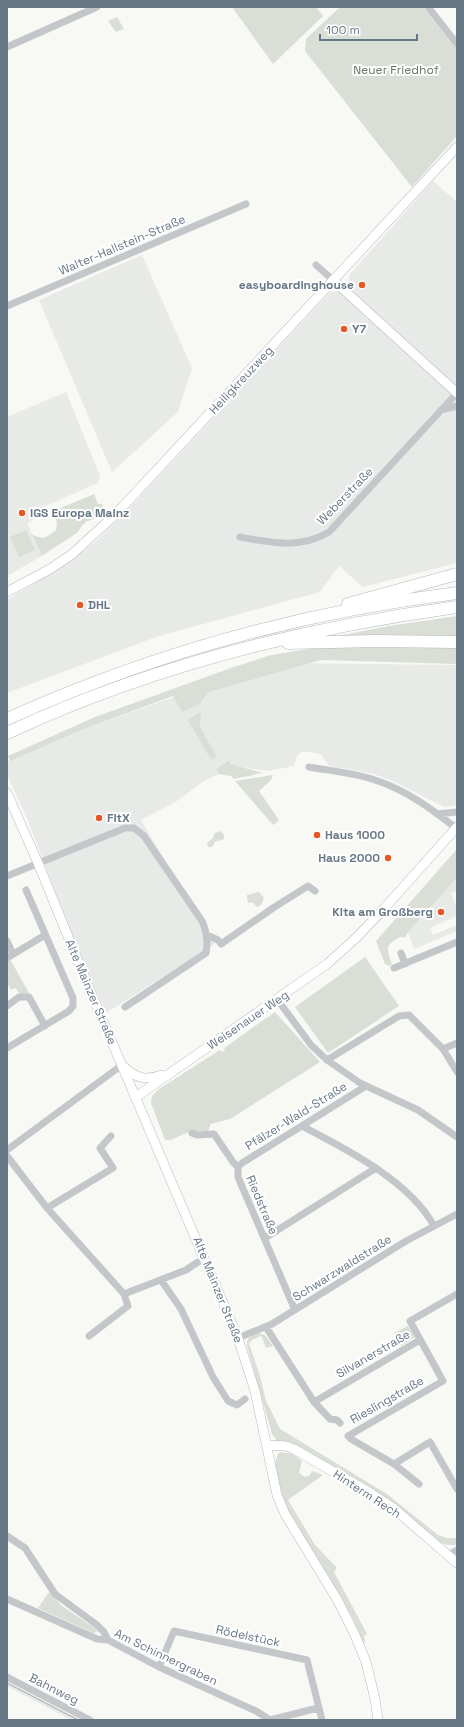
<svg xmlns="http://www.w3.org/2000/svg" width="464" height="1727" font-family="'Space Grotesk',sans-serif">
	<rect width="100%" height="100%" fill="#f8f8f5"/>
	<!-- built -->
	<path fill="#e8eae8" d="M433,181L457,202V563L363,587L339,566L320,592L156,637L7,693V600L65,565L94,543L123,515L330,292L338,291L349,280L350,274Z
		M142,255L192,368L178,412L112,472L39,300Z
		M66,392L100,476L98,483L36,510L39,517L27,523L42,556L7,576V417Z
		M270,663L457,665V805L444,807L395,782L374,774L329,766L321,754L303,751L297,756L294,766L268,771L235,766L204,781L177,801L141,820L215,944L106,1013L71,932L26,816L7,775V762L84,729Z
		M457,878V891L451,893L457,908V916L430,928L433,935L457,925V931L414,949L408,932Z
		M7,1680L84,1720H71L7,1686Z"/>
	<!-- green -->
	<path fill="#d9dfd6" d="M232,7H316L323,16L273,64Z
		M340,7H423L457,50V136L412,187L305,51L306,39Z
		M117,17L124,29L116,32L108,21Z
		M94,494L98,504H102C108,519 94,518 86,522C82,525 80,528 78,532L42,556L32,534C43,541 47,537 56,530L57,523L54,511Z
		M26,530L35,550L19,557L10,537Z
		M457,616V638L322,639L389,626Z
		M345,645H457V664L321,660L208,692L200,704L182,712L173,696L84,729L10,761L8,756L95,717L231,668L271,655L309,649Z
		M201,711L200,727L217,757L211,760L188,720Z
		M230,760V764L263,773L234,779L231,776L219,774L216,769Z
		M273,775L271,780L259,791L279,820L273,825L235,781Z
		M221,831L224,835V839L215,842L212,847H208L207,843L213,838L215,833Z
		M457,849V878L408,932L405,938L401,937C385,943 386,950 392,964L389,966L385,964L376,941Z
		M259,892L264,898L261,905L257,907L252,902L248,903L247,895Z
		M365,957L399,1006L328,1053L295,1007Z
		M9,960L11,961L29,993L22,996L15,988L11,990L7,983V962Z
		M275,1012L320,1062L230,1119L211,1124L208,1131H191L171,1140H165L151,1103L152,1096L159,1089L220,1050L222,1052L225,1050L224,1048Z
		M408,1326L415,1337L401,1346L394,1333Z
		M259,1333L266,1336L273,1346L266,1348L262,1337L261,1336L252,1340L249,1343L260,1376L266,1401L280,1429L387,1494L438,1535L447,1538H457V1545H448L440,1543L405,1514L277,1441L272,1434L247,1346C246,1337 252,1336 259,1333Z
		M281,1452L292,1454L302,1461L299,1473L305,1477L310,1475L312,1471L323,1475L288,1500L315,1545L337,1568L334,1572L367,1634L364,1636L365,1642L363,1643L352,1617L339,1594L311,1552L283,1503L275,1463L278,1454Z
		M49,1592L62,1606L96,1629L97,1632L93,1633L38,1608Z"/>
	<g fill="none" stroke-linecap="round" stroke-linejoin="round">
		<!-- secondary casing -->
		<g stroke="#b7bcc1" stroke-width="10">
			<path id="secondary" d="M333,280L457,393
				M7,592L50,569L71,555L115,515L457,147
				M7,793L38,863L94,1000L238,1338L255,1391L277,1495L285,1514L338,1601L355,1635L366,1662L375,1699L378,1720
				M124,1067C136,1078 146,1081 162,1075
				M136,1097L327,964L356,938L380,913L457,827
				M267,1445L286,1446L294,1449L372,1494L392,1507L457,1563"/>
		</g>
		<!-- highway casing -->
		<g stroke="#b6b9bd" stroke-width="13">
			<path id="highway" d="M348,604L457,574
				M288,643L375,641L457,642
				M7,719C149,655 302,612 457,593
				M7,733C148,667 303,628 457,607"/>
		</g>
		<!-- street -->
		<path stroke="#c3c7ca" stroke-width="7" d="M428,7L457,44
			M7,47L97,7
			M316,265L333,280
			M7,306L246,204
			M441,410L457,406
			M240,537C271,543 301,549 329,532L457,393
			M309,767C331,771 355,773 375,780C406,790 432,809 457,829
			M437,814L457,812
			M7,876L125,828H134L144,836L202,921C207,932 208,942 206,953L125,1007
			M207,935L218,940L221,944L273,908L308,886L315,891
			M7,941L13,954
			M401,953L405,964
			M7,958L45,935
			M394,968L457,942
			M277,999L311,1045L327,1060L360,1083L418,1110L457,1137
			M7,1006L19,997H29L45,1026
			M7,1048L69,1011L73,1006V998L26,890
			M443,1049L457,1043
			M327,1060L399,1016L409,1015L443,1049L457,1072
			M302,1126C346,1149 410,1181 434,1226
			M192,1133L197,1135L214,1134L233,1162L238,1167
			M7,1150L122,1065
			M7,1156L47,1208L124,1294L186,1270L198,1262L206,1259
			M238,1167V1177L295,1310
			M238,1167L242,1163L366,1086
			M47,1208L113,1168L100,1148L111,1136
			M265,1238L376,1168
			M161,1280L181,1309L213,1377L228,1401L237,1405L245,1399
			M457,1294L410,1321L443,1381L348,1436L351,1439L394,1464L430,1442L457,1489
			M266,1327L314,1402L420,1340
			M89,1336L128,1306L124,1294
			M238,1338L272,1324L406,1241L457,1214
			M314,1402L330,1419L337,1420L340,1423
			M394,1464L419,1484
			M7,1536L25,1548L55,1594L97,1625L104,1632L108,1640
			M448,1555L457,1550
			M7,1599L97,1639L108,1640L159,1667L256,1711L270,1720
			M159,1667L174,1631L307,1660L322,1720
			M7,1677L90,1720
			M270,1720L318,1708"/>
		<!-- secondary -->
		<use href="#secondary" stroke="#fff" stroke-width="9"/>
		<!-- highway -->
		<use href="#highway" stroke="#fff" stroke-width="12"/>
		<!-- tram -->
		<path stroke="#a5abb1" stroke-width="1" d="M7,1683L78,1720"/>
	</g>
	<!-- markers -->
	<g fill="#e65727" stroke="#fff" stroke-width="1.5">
		<circle cx="362" cy="285" r="4"/>
		<circle cx="344" cy="329" r="4"/>
		<circle cx="22" cy="513" r="4"/>
		<circle cx="80" cy="605" r="4"/>
		<circle cx="99" cy="818" r="4"/>
		<circle cx="317" cy="835" r="4"/>
		<circle cx="388" cy="858" r="4"/>
		<circle cx="441" cy="912" r="4"/>
	</g>
	<g text-anchor="middle" stroke-width="4" stroke-linejoin="round" paint-order="stroke">
		<!-- park labels -->
		<g font-size="12" fill="#667861" stroke="#fff">
			<text x="396" y="74">Neuer Friedhof</text>
		</g>
		<!-- street labels -->
		<g font-size="12" fill="#667786" stroke="#fff">
			<text transform="translate(122 245) rotate(-23)" y="4">Walter-Hallstein-Straße</text>
			<text transform="translate(241 380) rotate(-47)" y="4">Heiligkreuzweg</text>
			<text transform="translate(345 496) rotate(-46)" y="4">Weberstraße</text>
			<text transform="translate(91 992) rotate(67)" y="4">Alte Mainzer Straße</text>
			<text transform="translate(248 1020) rotate(-34)" y="4">Weisenauer Weg</text>
			<text transform="translate(296 1116) rotate(-32)" y="4">Pfälzer-Wald-Straße</text>
			<text transform="translate(262 1205) rotate(67)" y="4">Riedstraße</text>
			<text transform="translate(342 1268) rotate(-32)" y="4">Schwarzwaldstraße</text>
			<text transform="translate(218 1290) rotate(68)" y="4">Alte Mainzer Straße</text>
			<text transform="translate(373 1354) rotate(-30)" y="4">Silvanerstraße</text>
			<text transform="translate(387 1400) rotate(-30)" y="4">Rieslingstraße</text>
			<text transform="translate(367 1494) rotate(33)" y="4">Hinterm Rech</text>
			<text transform="translate(248 1636) rotate(12)" y="4">Rödelstück</text>
			<text transform="translate(166 1657) rotate(26)" y="4">Am Schinnergraben</text>
			<text transform="translate(54 1689) rotate(27)" y="4">Bahnweg</text>
		</g>
		<!-- poi labels -->
		<g font-size="12" font-weight="bold" fill="#667786" stroke="#fff" text-anchor="start">
			<text x="354" y="289" text-anchor="end">easyboardinghouse</text>
			<text x="352" y="333">Y7</text>
			<text x="30" y="517">IGS Europa Mainz</text>
			<text x="88" y="609">DHL</text>
			<text x="107" y="822">FitX</text>
			<text x="325" y="839">Haus 1000</text>
			<text x="380" y="862" text-anchor="end">Haus 2000</text>
			<text x="433" y="916" text-anchor="end">Kita am Großberg</text>
		</g>
	</g>
	<!-- border -->
	<rect width="464" height="1727" fill="none" stroke="#667786" stroke-width="16"/>
	<!-- scale -->
	<path d="M320 34v6h97v-6" fill="none" stroke="#667786" stroke-width="2"/>
	<text x="326" y="34" font-size="12" fill="#667786" stroke="#ffffff" stroke-width="3" paint-order="stroke">100 m</text>
</svg>
